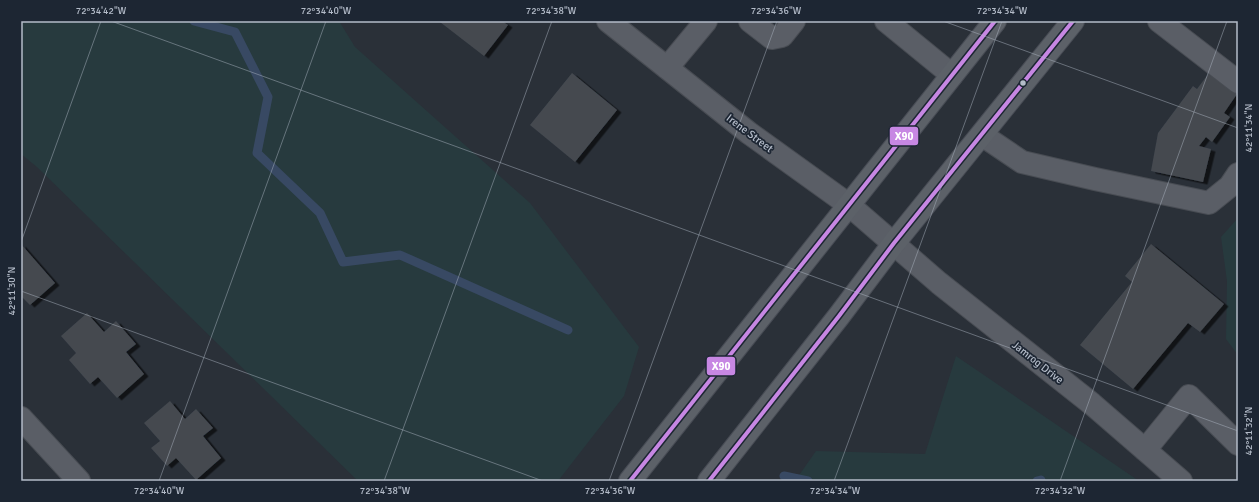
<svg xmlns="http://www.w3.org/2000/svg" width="1259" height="502" font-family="Signika,sans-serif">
	<defs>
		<filter id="shadow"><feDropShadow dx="4.5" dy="2.5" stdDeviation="0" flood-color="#0009"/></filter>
	</defs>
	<rect width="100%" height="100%" fill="#2a3038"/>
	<!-- green -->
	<path fill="#273a3e" d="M21,21H339L355,47L530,203L639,347L624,396L558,481H358L37,167L21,154Z
		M1238,218V355L1226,339L1227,281L1221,237Z
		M956,356L1139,481H795L816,451L925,454Z"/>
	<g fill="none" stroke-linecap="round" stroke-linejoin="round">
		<!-- stream -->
		<path stroke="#384963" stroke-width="9" d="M194,21L235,32L268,97L257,153L320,213L343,262L400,255L568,330
			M784,476L808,481
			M1037,481L1041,480"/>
	</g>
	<!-- building -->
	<path fill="#444950" filter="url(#shadow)" d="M440,21H502L508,25L484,56L440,22Z
		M572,73L617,110L575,162L530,125Z
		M1209,73L1237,94L1224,113L1230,117L1212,142L1206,137L1199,146L1211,149L1203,182L1151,171L1158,133L1193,86L1197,89Z
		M21,244L55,283L30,305L21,296Z
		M1151,244L1224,304L1200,332L1188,323L1133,389L1080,345L1132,282L1125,276Z
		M87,313L104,332L116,321L136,344L126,352L144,374L117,398L98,377L90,384L69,360L76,353L61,336Z
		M170,401L185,419L196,409L213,428L203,436L221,458L196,480L176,458L167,466L151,448L160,441L144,423Z"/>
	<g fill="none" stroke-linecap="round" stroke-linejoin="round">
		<!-- minor casing -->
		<g stroke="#484c53" stroke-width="24">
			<path id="minor" d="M608,21L749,133L849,205L939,283L1092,404L1181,481
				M750,21L772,38L782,36L794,21
				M886,21L952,75
				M1159,21L1238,82
				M667,68L706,21
				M982,135L1022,162L1095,179L1209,203L1230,186L1238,174
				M21,418L79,481
				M1145,450L1189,396L1238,444"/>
		</g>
		<!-- major casing -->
		<g stroke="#484c55" stroke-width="24">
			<path id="major" d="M630,481L995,21
				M709,481L839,316L894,243L1073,21"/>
		</g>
		<!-- minor -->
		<use href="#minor" stroke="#5a5e66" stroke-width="22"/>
		<!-- major -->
		<use href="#major" stroke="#5c6168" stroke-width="22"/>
		<!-- bus-1 casing -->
		<g stroke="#1d2633" stroke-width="7">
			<path id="bus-1" d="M630,481L995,21
				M709,481L839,316L894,243L1073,21"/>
		</g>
		<!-- bus-1 -->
		<use href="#bus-1" stroke="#c787e3" stroke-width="4"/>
	</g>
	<!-- ticks -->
	<path fill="none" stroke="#b4bcc9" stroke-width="1" stroke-opacity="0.45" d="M111,21L1238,431M943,21L1238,128M21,242L101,21M21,291L543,481M159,481L326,21M384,481L552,21M609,481L777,21M834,481L1002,21M1060,481L1227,21"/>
	<!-- markers -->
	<circle fill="#b4bcc9" stroke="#1d2633" stroke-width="1.5" cx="1023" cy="83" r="3.5"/>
	<g text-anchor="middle" stroke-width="3.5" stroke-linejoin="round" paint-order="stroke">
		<!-- street labels -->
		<g font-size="11" fill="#b4bcc9" stroke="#1d2633">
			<text transform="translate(750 133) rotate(37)" y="4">Irene Street</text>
			<text transform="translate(1038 362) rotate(38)" y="4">Jamrog Drive</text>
		</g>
	</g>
	<g stroke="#1d2633" stroke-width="1.5">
		<rect x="889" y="126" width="30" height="20" rx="4" fill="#c787e3"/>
		<rect x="706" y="356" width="30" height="20" rx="4" fill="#c787e3"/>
	</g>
	<g font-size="11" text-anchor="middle" font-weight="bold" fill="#fff">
		<text x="904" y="140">X90</text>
		<text x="721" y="370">X90</text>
	</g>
	<!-- border -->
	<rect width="1259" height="502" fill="none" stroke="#1d2633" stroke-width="44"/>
	<rect x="22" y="22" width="1215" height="458" fill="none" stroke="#b4bcc9" stroke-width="1.5"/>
	<g font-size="10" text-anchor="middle" fill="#b4bcc9">
		<text x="101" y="14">72°34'42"W</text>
		<text x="326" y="14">72°34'40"W</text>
		<text x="551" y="14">72°34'38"W</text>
		<text x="776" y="14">72°34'36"W</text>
		<text x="1002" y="14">72°34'34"W</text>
		<text transform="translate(1248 128) rotate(-90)" y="4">42°11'34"N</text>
		<text transform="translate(11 291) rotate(-90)" y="4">42°11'30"N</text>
		<text transform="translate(1248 431) rotate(-90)" y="4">42°11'32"N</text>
		<text x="159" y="494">72°34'40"W</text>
		<text x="385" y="494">72°34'38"W</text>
		<text x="610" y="494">72°34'36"W</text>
		<text x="835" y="494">72°34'34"W</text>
		<text x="1060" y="494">72°34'32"W</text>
	</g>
</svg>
